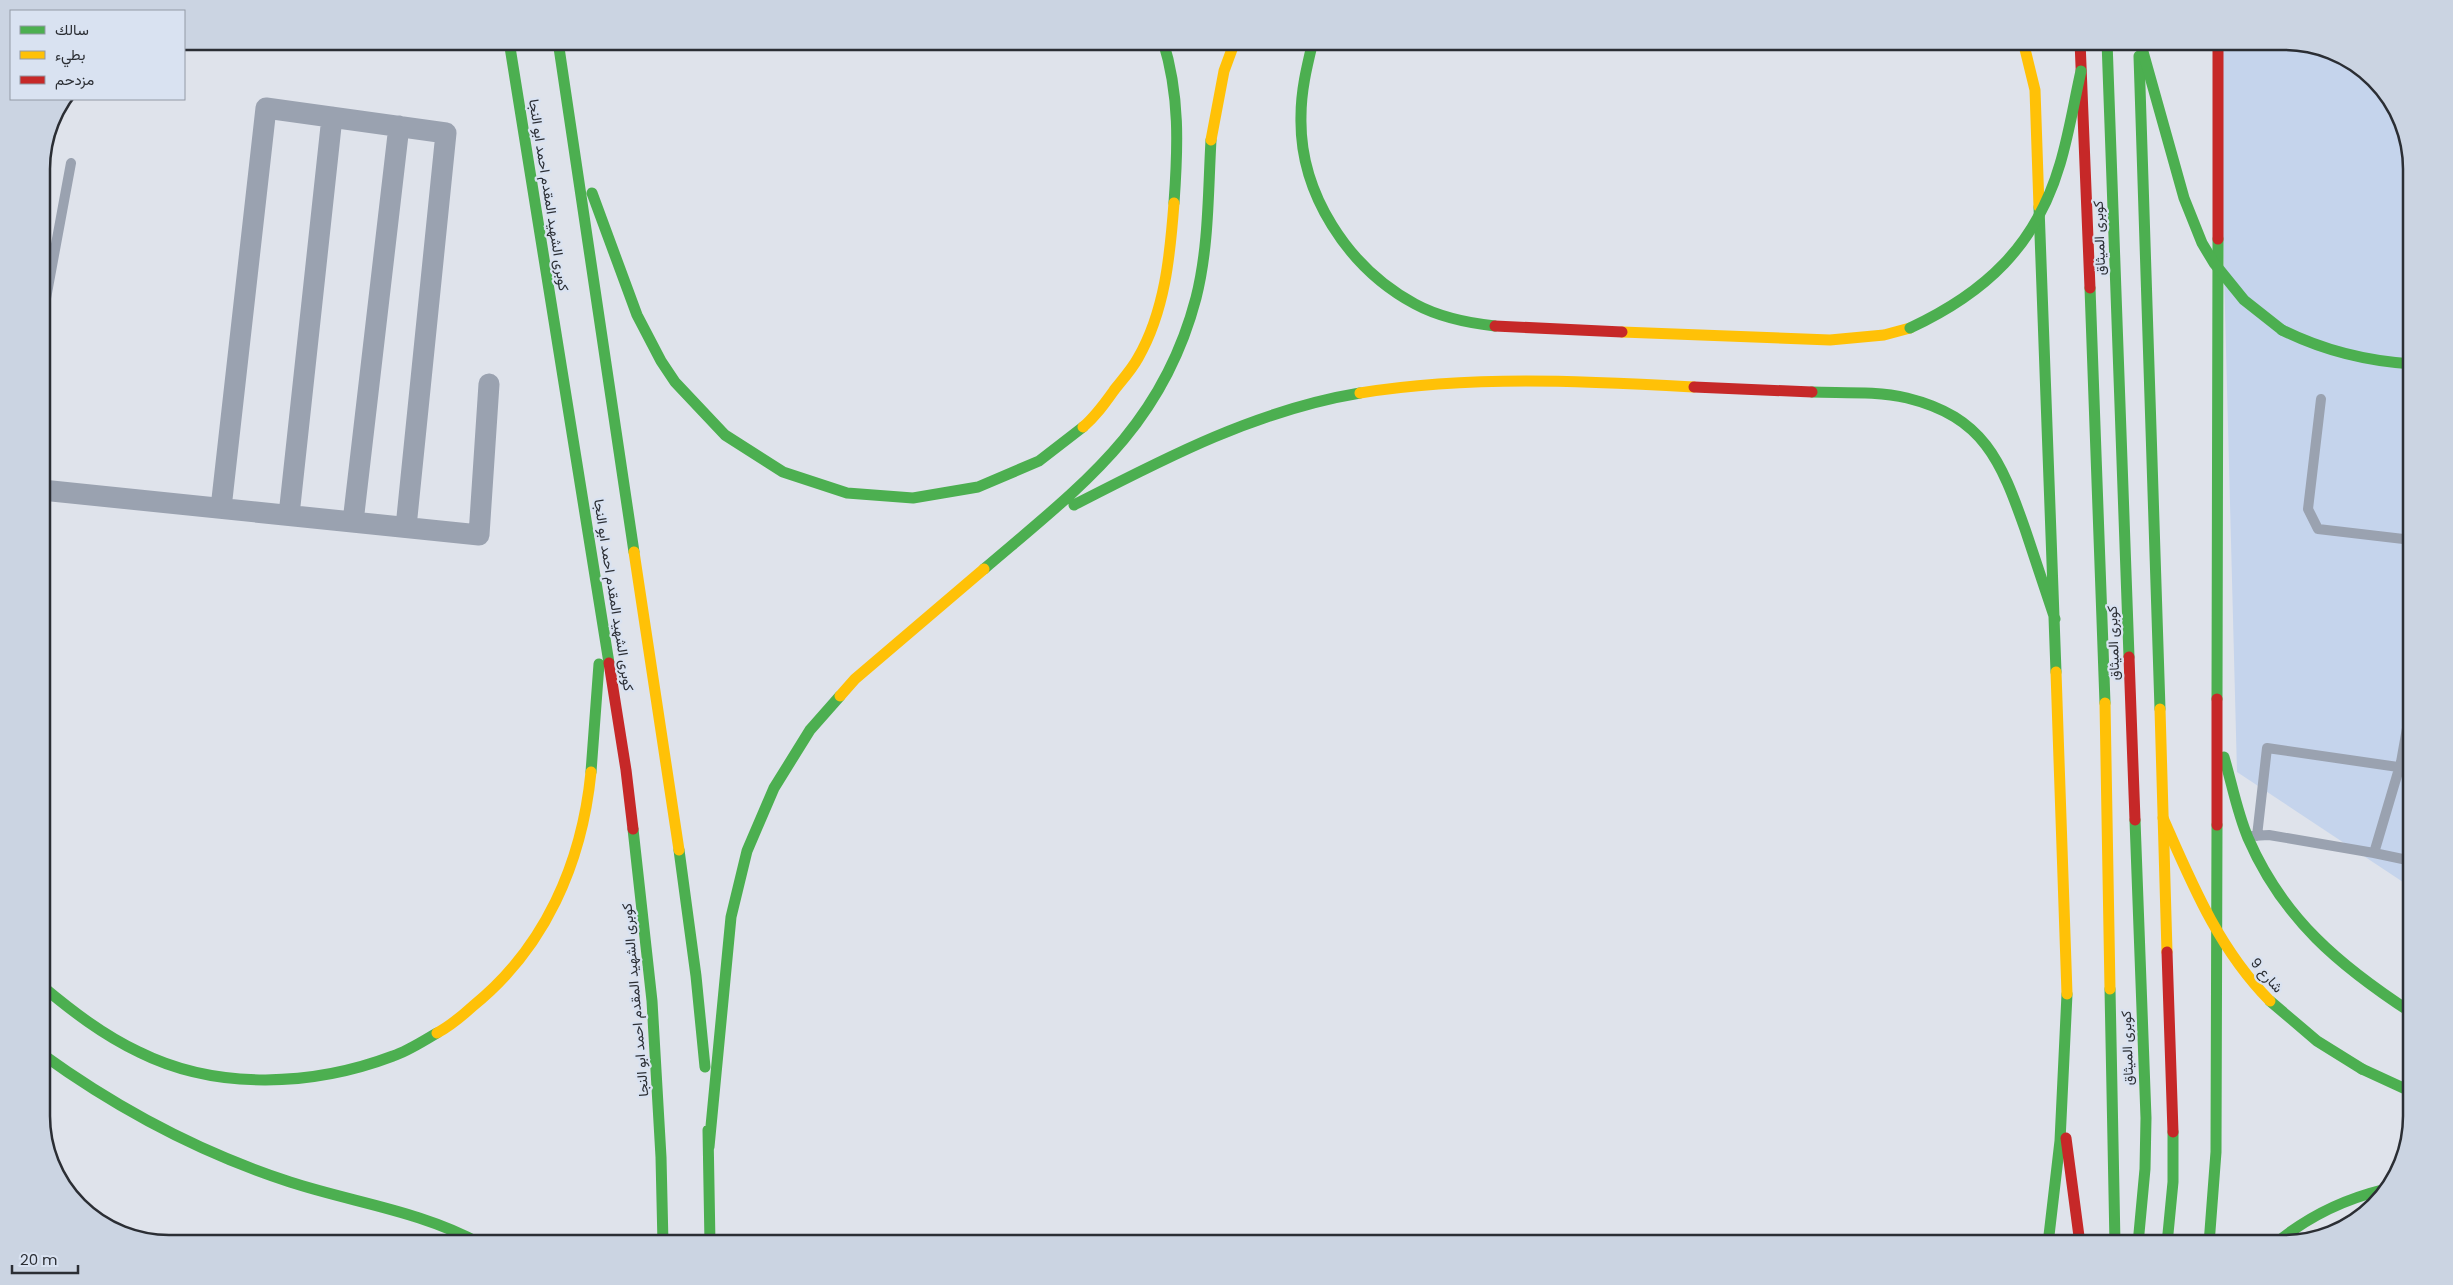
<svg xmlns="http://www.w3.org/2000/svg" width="2453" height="1285" font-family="Poppins,Vazirmatn,sans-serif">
	<rect width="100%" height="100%" fill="#dfe3eb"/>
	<!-- green -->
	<path fill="#c5d4ec" d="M2218,41H2284L2341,55L2390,98L2411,160L2412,888L2237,772Z"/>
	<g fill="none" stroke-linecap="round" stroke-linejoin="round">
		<!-- lane -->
		<path stroke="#9aa2b0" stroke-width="10" d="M42,320L71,163
			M2321,399L2308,509L2318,529L2412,540
			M2251,836L2269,835L2374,853L2401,762L2412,700
			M2257,836L2267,748L2412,769
			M2374,853L2412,861"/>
		<!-- street -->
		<path stroke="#9aa2b0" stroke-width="21" d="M42,490L479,535L489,384
			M221,508L266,108L446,133L406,527
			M289,515L332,117
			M353,522L399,126"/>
		<!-- fast -->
		<path stroke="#4caf50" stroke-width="11" d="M509,41L609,663
			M558,41L634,552
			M1163,41C1180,95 1178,147 1174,203
			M1313,41C1307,66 1301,90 1301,116C1299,193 1348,268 1415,304C1439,317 1468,323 1495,326
			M2107,41L2129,657
			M2139,56L2160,709
			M592,193L637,315L661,361L675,382L725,435L783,472L847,493L913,498L978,487L1039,461L1083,427
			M2039,207L2056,672
			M2090,288L2105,703
			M2282,330C2324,351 2365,361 2412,364
			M1812,392C1843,393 1877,391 1907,398C1984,417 2001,461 2025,529C2035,559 2045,589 2055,619
			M1074,505C1165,458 1257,410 1360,393
			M984,569C1081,486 1162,428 1196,298C1209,247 1208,192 1211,140
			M2217,699L2218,239
			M2224,757C2232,784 2237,812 2248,838C2283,919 2340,966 2412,1013
			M591,772L599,664
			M2135,820L2146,1118L2145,1169L2138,1244
			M633,829L652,1001L661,1157L663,1244
			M679,850L696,976L705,1067
			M42,986C72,1011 103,1035 139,1052C217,1091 314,1086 393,1056C408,1051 423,1041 437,1033
			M2110,989L2115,1244
			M42,1054C118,1109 201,1153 290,1182C355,1203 421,1211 481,1244
			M2362,1069L2412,1092
			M708,1130L710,1244
			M709,1147L731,917L747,851L774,788L810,730L840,696
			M2048,1244L2060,1141L2067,994
			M2167,1244L2173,1182V1132
			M2209,1244L2216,1152L2217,825
			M2275,1244C2307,1217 2342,1200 2382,1190"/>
		<!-- slow -->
		<path stroke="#ffc107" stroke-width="11" d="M2023,41L2035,90L2039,207
			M1211,140L1224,71L1235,41
			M1622,332L1830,340L1884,335L1910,328
			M1360,393C1471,375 1582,381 1694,387
			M1083,427C1096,416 1105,403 1115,389C1123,379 1132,369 1138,358C1165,311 1170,256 1174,203
			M634,552L679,850
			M2056,672L2067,994
			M840,696L855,679L984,569
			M2105,703L2110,989
			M2160,709L2167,952
			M437,1033C450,1026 462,1016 473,1006C545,948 582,863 591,772"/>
		<!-- jam -->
		<path stroke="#c62828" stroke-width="11" d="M2080,41L2090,288
			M2218,239V41
			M1495,326L1622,332
			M1694,387L1812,392
			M2129,657L2135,820
			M609,663L626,770L633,829
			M2217,825V699
			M2167,952L2173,1132
			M2066,1138L2080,1244"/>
		<!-- fast-bridge -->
		<path stroke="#4caf50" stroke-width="11" d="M2140,41L2184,198L2202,243L2214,263L2244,300L2282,330
			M1910,328C1985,293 2036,246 2060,164C2069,134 2074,102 2081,71
			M2270,1001L2317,1041L2362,1069"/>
		<!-- slow-bridge -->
		<path stroke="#ffc107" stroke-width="11" d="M2163,818C2192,884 2218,948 2270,1001"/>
	</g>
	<g text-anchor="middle" stroke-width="4.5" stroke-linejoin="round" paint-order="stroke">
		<!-- street labels -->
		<g font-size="14" fill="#2b2e34" stroke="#d9e2f1">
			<text transform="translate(549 195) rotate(81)" y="5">كوبرى الشهيد المقدم احمد ابو النجا</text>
			<text transform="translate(2099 238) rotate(-92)" y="5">كوبرى الميثاق</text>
			<text transform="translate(614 595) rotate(81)" y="5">كوبرى الشهيد المقدم احمد ابو النجا</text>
			<text transform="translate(2113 643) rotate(-92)" y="5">كوبرى الميثاق</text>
			<text transform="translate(2267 975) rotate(49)" y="5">شارع 9</text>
			<text transform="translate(635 1000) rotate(-95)" y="5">كوبرى الشهيد المقدم احمد ابو النجا</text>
			<text transform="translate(2127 1048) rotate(-92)" y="5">كوبرى الميثاق</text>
		</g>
	</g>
	<!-- crop -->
	<path d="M0 0H2453V1285H0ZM169 50H2284A119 119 0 0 1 2403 169V1116A119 119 0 0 1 2284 1235H169A119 119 0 0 1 50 1116V169A119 119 0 0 1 169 50Z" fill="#cbd4e2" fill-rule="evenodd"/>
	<path fill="none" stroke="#2b2e34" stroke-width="2.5" d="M169 50H2284A119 119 0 0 1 2403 169V1116A119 119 0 0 1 2284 1235H169A119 119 0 0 1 50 1116V169A119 119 0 0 1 169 50Z"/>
	<!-- legend -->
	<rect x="10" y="10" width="175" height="90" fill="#d9e2f1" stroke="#939aa5"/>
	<rect x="20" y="26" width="25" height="8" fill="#4caf50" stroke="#939aa5"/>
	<text x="55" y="35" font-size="15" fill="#2b2e34">سالك</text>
	<rect x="20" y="51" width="25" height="8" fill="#ffc107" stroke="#939aa5"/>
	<text x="55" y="60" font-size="15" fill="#2b2e34">بطيء</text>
	<rect x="20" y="76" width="25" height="8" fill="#c62828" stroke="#939aa5"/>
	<text x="55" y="85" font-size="15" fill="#2b2e34">مزدحم</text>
	<!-- scale -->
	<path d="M12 1265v8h66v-8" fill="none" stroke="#2b2e34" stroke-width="2.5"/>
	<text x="20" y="1265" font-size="15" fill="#2b2e34" stroke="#d9e2f1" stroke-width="4" paint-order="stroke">20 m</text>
</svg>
